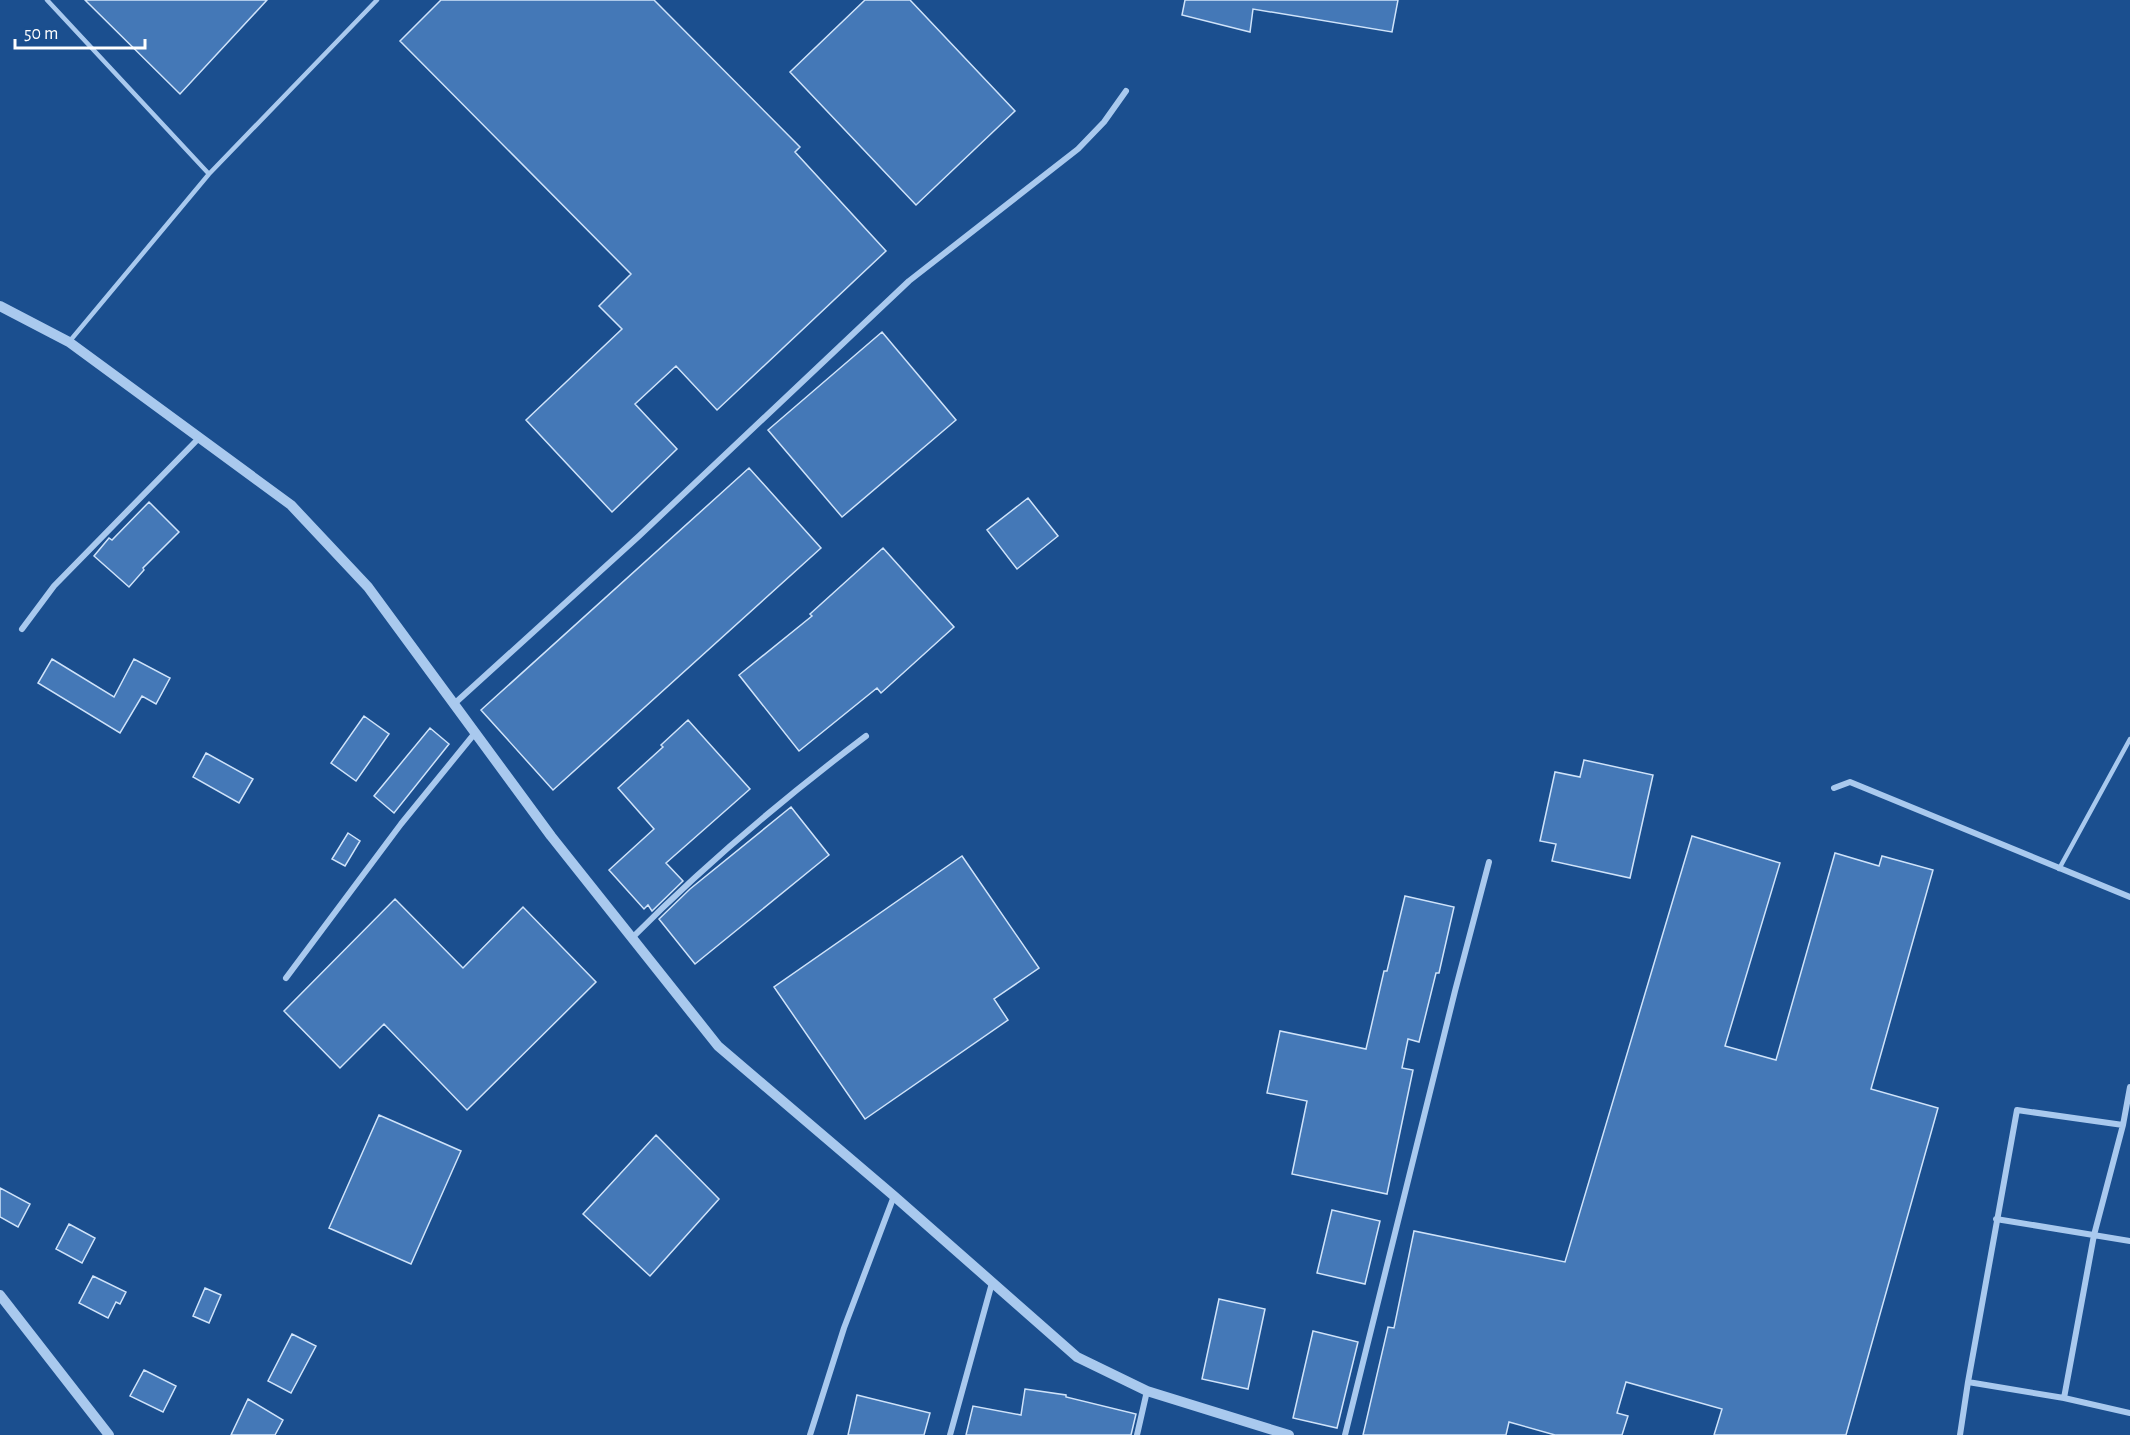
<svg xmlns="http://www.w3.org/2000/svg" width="2130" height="1435" font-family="'Alegreya Sans',sans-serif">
	<rect width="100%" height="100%" fill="#1b4f8f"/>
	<!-- building -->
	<path fill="#4478b7" stroke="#cfe3fa" stroke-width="1.5" d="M85,0H267L180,94Z
		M441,0H654L800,147L795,152L886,251L717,410L676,366L635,404L677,449L612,512L526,420L622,329L599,306L631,274L400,41Z
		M865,0H910L1015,111L916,205L790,72Z
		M1185,0H1398L1392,32L1253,9L1250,32L1182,15Z
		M882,332L956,420L842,517L768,430Z
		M749,468L821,548L553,790L481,710Z
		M1028,498L1058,536L1017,569L987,530Z
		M149,502L179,532L143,568L144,570L129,587L94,556L109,538L112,540Z
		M883,548L954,627L881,693L877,688L799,751L739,675L812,616L810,614Z
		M52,659L114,697L134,659L170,678L156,704L142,696L120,733L38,683Z
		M364,716L389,734L356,781L331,763Z
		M688,720L750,789L666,863L683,881L652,911L648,905L644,909L609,870L654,829L618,788L663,747L661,745Z
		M430,728L449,744L394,813L374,796Z
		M206,753L253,779L239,803L193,777Z
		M1584,760L1653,775L1630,878L1552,861L1556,844L1540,841L1555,772L1580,777Z
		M791,807L829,855L695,964L659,919L690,889Z
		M348,833L360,841L345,866L332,859Z
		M1692,836L1780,863L1725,1046L1776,1060L1835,853L1879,866L1882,856L1933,870L1871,1089L1938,1108L1846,1435H1714L1722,1409L1626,1382L1617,1413L1628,1416L1622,1435H1555L1509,1422L1506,1435H1363L1388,1327L1394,1328L1414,1231L1565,1262Z
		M962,856L1039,968L994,999L1008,1020L865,1119L774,987Z
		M1405,896L1454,907L1439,973H1436L1419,1042L1408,1039L1402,1068L1413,1070L1387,1194L1292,1174L1307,1101L1267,1093L1280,1031L1366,1049L1384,971H1387Z
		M395,899L463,968L523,907L596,982L467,1110L384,1024L340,1068L284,1011Z
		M379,1115L461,1151L411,1264L329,1228Z
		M656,1135L719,1199L650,1276L583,1214Z
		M0,1188L30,1204L18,1227L0,1217Z
		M1332,1210L1380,1221L1365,1284L1317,1273Z
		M69,1224L95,1238L82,1263L56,1249Z
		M93,1276L126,1292L120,1304L116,1302L108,1318L79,1303Z
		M205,1288L221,1295L209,1323L193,1316Z
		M1219,1299L1265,1309L1248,1389L1202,1379Z
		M1313,1331L1358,1342L1337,1428L1293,1418Z
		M292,1334L316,1346L291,1393L268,1381Z
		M144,1370L176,1386L163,1412L130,1396Z
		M1025,1389L1066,1395V1397L1136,1414L1131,1435H966L973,1406L1021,1415Z
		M857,1395L930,1413L924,1435H848Z
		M248,1399L283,1420L275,1435H231Z"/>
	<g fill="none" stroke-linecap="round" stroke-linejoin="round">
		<!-- service -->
		<path stroke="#a9c9ee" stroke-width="4.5" d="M47,0L209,174
			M69,342L209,174L377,0
			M2059,869L2130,739"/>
		<!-- minor -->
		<path stroke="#a9c9ee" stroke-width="6" d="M22,629L54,586L200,437
			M454,704L639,536L909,281L1078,149L1104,122L1126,91
			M1834,788L1850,782L2130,897
			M632,938C704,865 784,798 866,736
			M286,978L401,824L475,733
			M2130,1087L2123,1125L2017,1110L1968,1382L2064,1398L2130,1413
			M1996,1219L2130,1241
			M2064,1398L2094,1235L2123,1125
			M810,1435L844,1328L894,1196
			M950,1435L992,1283
			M1137,1435L1147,1391
			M1345,1435L1455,991L1489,862
			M1960,1435L1968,1382"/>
		<!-- tertiary -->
		<path stroke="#a9c9ee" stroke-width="10" d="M0,306L69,342L291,505L368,587L551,836L718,1046L894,1196L1077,1357L1147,1391L1289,1435
			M0,1295L109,1435"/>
	</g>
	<!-- scale -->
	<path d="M15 39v9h130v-9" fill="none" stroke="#ffffff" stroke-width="3"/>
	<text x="24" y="39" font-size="18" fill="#ffffff" stroke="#1b4f8f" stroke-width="4.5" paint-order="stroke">50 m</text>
</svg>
